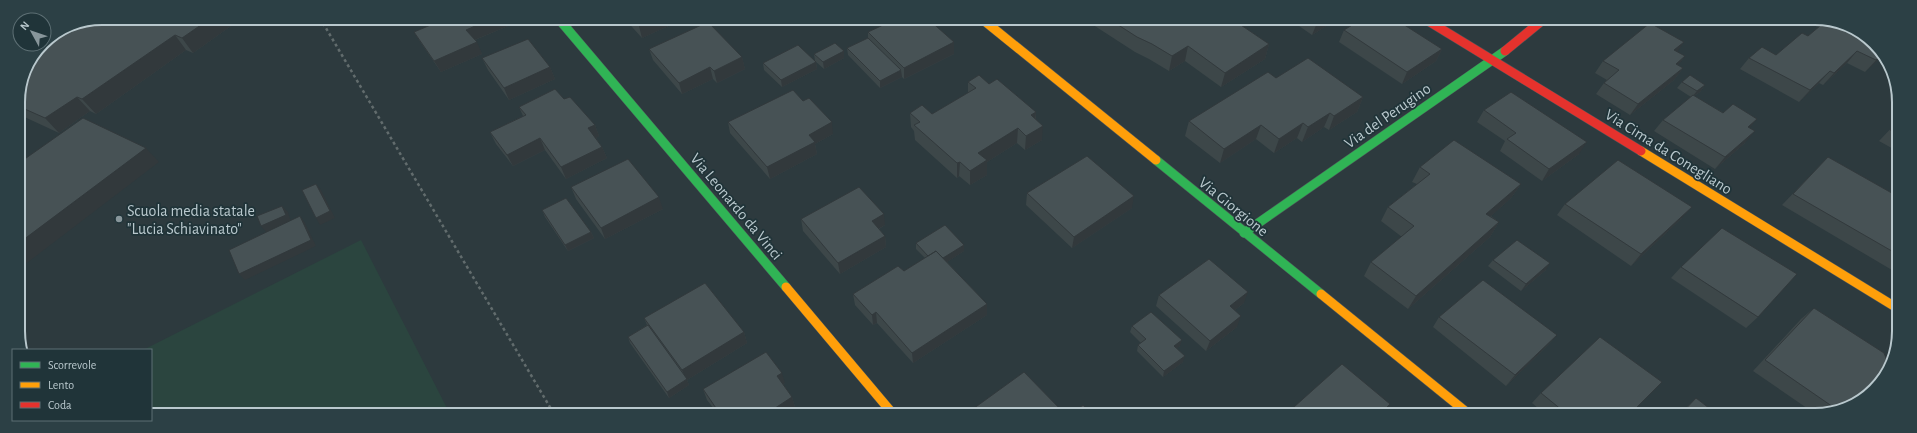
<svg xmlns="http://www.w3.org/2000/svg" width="1917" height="433" font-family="'Alegreya Sans',sans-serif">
	<rect width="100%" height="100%" fill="#2d3a3e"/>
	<!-- green -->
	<path fill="#2b453f" d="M361,240L450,414L151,413V350H143Z"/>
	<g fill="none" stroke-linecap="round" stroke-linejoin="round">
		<!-- fast casing -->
		<g stroke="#4c5558" stroke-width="10">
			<path id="fast" d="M558,18L786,287
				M1156,160L1321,294
				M1244,233L1505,51"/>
		</g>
		<!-- slow casing -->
		<g stroke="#4c5558" stroke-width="10">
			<path id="slow" d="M982,19L1156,160
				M1641,151L1897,308
				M786,287L893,414
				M1321,294L1470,415"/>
		</g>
		<!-- jam casing -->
		<g stroke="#4c5558" stroke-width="10">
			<path id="jam" d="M1425,19L1641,151
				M1505,51L1544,19"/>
		</g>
		<!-- path -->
		<path stroke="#626c6d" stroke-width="2.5" stroke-dasharray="3 3" stroke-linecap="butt" d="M320,18L554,414"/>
		<!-- fast -->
		<use href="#fast" stroke="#30b455" stroke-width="9"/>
		<!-- slow -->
		<use href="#slow" stroke="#ff9f0a" stroke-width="9"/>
		<!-- jam -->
		<use href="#jam" stroke="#e5322d" stroke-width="9"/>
	</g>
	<!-- wall -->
	<path fill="#3d4749" d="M102,18H225L231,26L193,53L186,50L96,114L90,111L59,133L18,114V96Z
		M436,18H505L508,26L475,40L482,54L441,72L421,43L414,32L437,22Z
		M624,18L684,19L642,38Z
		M1084,19H1232L1269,44L1265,59L1221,87L1185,61L1169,71L1149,59L1135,52Z
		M1289,19H1337L1312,35Z
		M1344,30L1442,49L1436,61L1402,84L1339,42Z
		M868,32L954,54L904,79L902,77L880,88L848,55L847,48L868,38Z
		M1808,36L1875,44L1882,56L1865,72L1847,63L1823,85L1819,83L1799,102L1740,69L1749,58L1776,55Z
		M649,49L742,57L745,69L717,83L713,79L682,94L653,60Z
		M1677,52L1685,56L1678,65L1683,68L1674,80L1630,115L1596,94L1604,83L1607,80L1595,73L1603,61Z
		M814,54L844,58L824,69L815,61Z
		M482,58L550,67L555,79L509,100L488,70Z
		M816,62L817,69L782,87L764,70L763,63Z
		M1276,78L1363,97L1357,112L1329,130L1324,127L1302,142L1297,138L1274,153L1256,139L1220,163L1185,136L1189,121Z
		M968,82L989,84L1036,112V120L1042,140L1025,150L1017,143L987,162V175L970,185L959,176L957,178L915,140L914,131L911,127L910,113L932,114L968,93Z
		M1682,82L1705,85L1700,92L1694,96L1750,128L1745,143L1715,169L1654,131L1663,120L1691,97L1677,88Z
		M564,99L595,125L599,136L596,138L602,147L607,158L566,179L545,150L513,166L496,144L490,132L523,116L519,107Z
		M1484,110L1579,154L1542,181L1500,151L1505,141L1477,122Z
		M728,122L833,134L815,144L817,154L770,179L730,133Z
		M1897,122V151L1879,141Z
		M1828,157L1897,196V273L1782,205Z
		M1420,167L1521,184L1511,198L1491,216L1499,222L1490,237L1408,309L1364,276L1371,262L1402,237L1381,221L1388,207L1417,184L1412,182Z
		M571,187L663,209L605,239L576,199Z
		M1027,193L1132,208L1072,248L1026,205Z
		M1565,204L1682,218L1631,266L1557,215Z
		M542,210L591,232L594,238L568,251L545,217Z
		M801,219L885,225L879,229L885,236L886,247L840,274L803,231Z
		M916,243L964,245V251L947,262L987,304V315L913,363L877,323L873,325L855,305L853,294L904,271L925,258L916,249Z
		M1493,260L1546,270L1521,291L1488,266Z
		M1681,267L1758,317L1746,328L1671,278Z
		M1159,295L1244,303L1235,310L1237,327L1206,351L1156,306Z
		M1814,308L1871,394L1821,415H1817L1753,371L1801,319Z
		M1439,317L1557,335L1548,345L1506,386L1433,327Z
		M644,318L744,332L747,343L687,380L689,385L669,398L630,343L628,337L647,325Z
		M1132,326L1180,346L1177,348L1183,362L1163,377L1137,351L1138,345L1141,343L1130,332Z
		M785,383L783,384L792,397L795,407L784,414H707L714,409L707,400L703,389Z
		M1541,393L1629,415H1546L1532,403Z
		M1696,398L1718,415H1679Z
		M1294,407L1384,414H1290Z"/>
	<!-- shaded-wall -->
	<path fill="#32393c" d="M211,18H225L231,26L193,53L182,38Z
		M493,18H505L508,26L472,41L466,30Z
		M655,18L684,19L642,38L639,26Z
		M1322,19H1337L1312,35L1317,23Z
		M175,35L186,50L96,114L82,99Z
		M477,42L482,54L441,72L434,61Z
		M954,42V54L904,79V68Z
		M1684,42L1676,54L1674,50Z
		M1269,44L1265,59L1221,87L1225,73Z
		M1188,46L1185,61L1169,71L1172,56Z
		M1442,49L1436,61L1402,84L1407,72Z
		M844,51V58L824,69L823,62Z
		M1857,51L1847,63L1823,85L1834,73Z
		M1881,55L1882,56L1876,62L1865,72Z
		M1685,56L1676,68V64Z
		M742,57L745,69L717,83L714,71Z
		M816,62L817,69L782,87L781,80Z
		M550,67L555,79L509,100L504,88Z
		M710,67L713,79L682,94L679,83Z
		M1683,68L1674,80L1630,115L1638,104Z
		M901,70L902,77L880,88V81Z
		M1830,71L1819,83L1799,102L1810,90Z
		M1705,85L1700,92L1692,97L1697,91Z
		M77,97L90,111L59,133L45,118Z
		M1363,97L1357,112L1329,130L1334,116Z
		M1036,112L1035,126L1031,115Z
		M1330,113L1324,127L1302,142L1308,127Z
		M1757,119L1748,130V127Z
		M832,122L833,134L815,144L817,154L770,179L767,167L809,135Z
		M1303,123L1297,138L1274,153L1279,139Z
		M595,125L599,136L593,140L588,128Z
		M1261,125L1256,139L1220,163L1224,149Z
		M1043,126L1042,140L1025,150L1026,136Z
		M1018,128L1017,143L987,162V175L970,185V171L978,153Z
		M1755,131L1745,143L1715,169L1725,157Z
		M540,138L545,150L513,166L507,155Z
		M1587,142L1579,154L1542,181L1549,169Z
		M602,147L607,158L566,179L561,167Z
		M146,148L159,162L19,269V243Z
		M960,162L959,176L957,178V163Z
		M316,184L321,190L335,218L320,225L316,218Z
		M1521,184L1511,198L1478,228L1486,214Z
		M1134,196L1132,208L1072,248L1074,237Z
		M659,197L663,209L605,239L601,228Z
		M282,206L288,212L291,222L267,233L261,226Z
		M1692,207L1682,218L1631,266L1641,254Z
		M884,214L885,225L873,232L872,221Z
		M300,216L305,223L316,246L245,280L239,274Z
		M1499,222L1490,237L1408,309L1416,296Z
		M591,232L594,238L568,251L565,245Z
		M885,236L886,247L840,274L838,263Z
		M964,245V251L941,266L940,260Z
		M1550,263L1546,270L1521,291L1526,284Z
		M1248,292L1244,303L1226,317L1230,306Z
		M987,304V315L913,363L912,353Z
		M876,312L877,323L873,325L872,315Z
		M1241,316L1237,327L1206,351L1210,341Z
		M744,332L747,343L687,380L689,385L669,398L667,392L686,380L682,370Z
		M1557,335L1548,345L1506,386L1515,375Z
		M1182,340L1180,346L1172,352L1174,346Z
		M1185,356L1183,362L1163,377L1164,371Z
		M782,373L785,383L780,386L777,376Z
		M792,397L795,407L784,414H766Z
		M1390,404L1384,414H1380Z"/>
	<!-- building -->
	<path fill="#475255" stroke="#32393c" d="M102,18H211L182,38L175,35L82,99L77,97L45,118L18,106V96L24,69L42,44H44V41L70,24Z
		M438,18H493L466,30L477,42L434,61L414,32L440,21Z
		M631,18H655L639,26Z
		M896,19H928L954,42L904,68L868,32Z
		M1109,19H1232L1269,44L1225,73L1188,46L1172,56L1152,44L1137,37Z
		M1311,19H1322L1317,23Z
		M1362,19H1395L1442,49L1407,72L1344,30Z
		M1827,20L1875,44L1881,55L1876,60L1857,51L1834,73L1830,71L1810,90L1749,58L1762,47L1776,55L1802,33L1808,36Z
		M708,22L742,57L714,71L710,67L679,83L649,49Z
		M1650,23L1684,42L1674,50L1685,56L1676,64L1683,68L1638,104L1604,83L1619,70L1603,61Z
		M868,38L901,70L880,81L847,48Z
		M528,39L550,67L504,88L482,58Z
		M835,43L844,51L823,62L814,54Z
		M798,45L816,62L781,80L763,63Z
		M1308,58L1363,97L1334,116L1330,113L1308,127L1303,123L1279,139L1261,125L1224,149L1189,121L1268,72L1276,78Z
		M979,75L989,84L997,79L1036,112L1031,115L1043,126L1026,136L1018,128L978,153L987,160L970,171L960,162L957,163L914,125L920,122L910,113L922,105L932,114L976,88L968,82Z
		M1690,75L1705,85L1697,91L1682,82Z
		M555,89L564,99L570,97L595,125L588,128L602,147L561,167L540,138L507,155L490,132L526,115L519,107Z
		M793,90L803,101L809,98L832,122L809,135L815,142L767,167L728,122Z
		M1511,92L1587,142L1549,169L1507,139L1516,133L1484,110Z
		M1693,95L1723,113L1733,104L1757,119L1748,127L1755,131L1725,157L1663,120Z
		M83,118L146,148L19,243V163Z
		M1897,122V133L1890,130Z
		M1454,140L1521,184L1486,214L1499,222L1416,296L1371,262L1414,226L1388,207L1430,174L1420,167Z
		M1087,156L1134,196L1074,237L1027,193Z
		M1828,157L1897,196V254L1793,194Z
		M628,159L659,197L601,228L571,187Z
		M1618,160L1692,207L1641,254L1565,204Z
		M316,184L330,211L316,218L302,190Z
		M859,187L884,214L872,221L885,236L838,263L801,219Z
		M566,198L591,232L565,245L542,210Z
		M282,206L286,215L261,226L257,216Z
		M300,216L311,240L239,274L229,250Z
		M945,225L964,245L943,258L936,251L928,256L916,243Z
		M1722,228L1797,274L1758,317L1681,267Z
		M1517,240L1550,263L1526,284L1493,260Z
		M936,251L987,304L912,353L876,312L872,315L853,294L898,266L904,271Z
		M1209,259L1248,292L1230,306L1241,316L1210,341L1159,295Z
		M1483,280L1557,335L1515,375L1439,317Z
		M705,283L744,332L682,370L644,318Z
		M1814,308L1884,353L1888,363L1871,394L1836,409L1765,360Z
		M1151,312L1182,340L1174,346L1185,356L1164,371L1138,345L1146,339L1132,326Z
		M648,325L687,379L667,392L628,337Z
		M1600,337L1662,382L1629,415H1603L1602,414L1601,415H1568L1541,393Z
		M766,352L782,373L777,376L792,397L766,414H720L703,389Z
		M1342,364L1390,404L1380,414H1302L1294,407Z
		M1024,372L1065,414H966Z
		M1696,398L1718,415H1680Z
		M1083,405L1092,414H1071Z
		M715,409L719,414H707Z"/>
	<!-- markers -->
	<circle fill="#88969b" stroke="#203439" stroke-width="1.5" cx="119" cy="219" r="4"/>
	<g text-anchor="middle" stroke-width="3.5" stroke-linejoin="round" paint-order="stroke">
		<!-- street labels -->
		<g font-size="16" fill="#b9c8cd" stroke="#203439">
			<text transform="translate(1387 115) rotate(-35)" y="6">Via del Perugino</text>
			<text transform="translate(1669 151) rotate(32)" y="6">Via Cima da Conegliano</text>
			<text transform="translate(737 206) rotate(50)" y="6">Via Leonardo da Vinci</text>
			<text transform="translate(1234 206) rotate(39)" y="6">Via Giorgione</text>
		</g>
		<!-- poi labels -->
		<g font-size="16" fill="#b9c8cd" stroke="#203439" text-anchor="start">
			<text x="127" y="216">Scuola media statale<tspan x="127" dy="18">"Lucia Schiavinato"</tspan></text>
		</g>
	</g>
	<!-- crop -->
	<path d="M0 0H1917V433H0ZM102 25H1815A77 77 0 0 1 1892 102V331A77 77 0 0 1 1815 408H102A77 77 0 0 1 25 331V102A77 77 0 0 1 102 25Z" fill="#2c4045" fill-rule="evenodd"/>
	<path fill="none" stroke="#b9c8cd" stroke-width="2" d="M102 25H1815A77 77 0 0 1 1892 102V331A77 77 0 0 1 1815 408H102A77 77 0 0 1 25 331V102A77 77 0 0 1 102 25Z"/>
	<!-- legend -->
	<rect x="12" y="349" width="140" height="72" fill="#203439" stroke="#5d6f74"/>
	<rect x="20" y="362" width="20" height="6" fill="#30b455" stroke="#5d6f74"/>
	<text x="48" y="369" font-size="12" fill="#b9c8cd">Scorrevole</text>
	<rect x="20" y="382" width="20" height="6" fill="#ff9f0a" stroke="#5d6f74"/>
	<text x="48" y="389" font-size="12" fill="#b9c8cd">Lento</text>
	<rect x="20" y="402" width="20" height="6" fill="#e5322d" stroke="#5d6f74"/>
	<text x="48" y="409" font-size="12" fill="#b9c8cd">Coda</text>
	<!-- north arrow -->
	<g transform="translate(32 32) rotate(310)"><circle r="19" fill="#203439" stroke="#5d6f74"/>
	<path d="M0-3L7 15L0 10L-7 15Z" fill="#88969b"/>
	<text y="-6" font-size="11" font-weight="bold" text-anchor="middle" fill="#b9c8cd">N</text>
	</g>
</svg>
